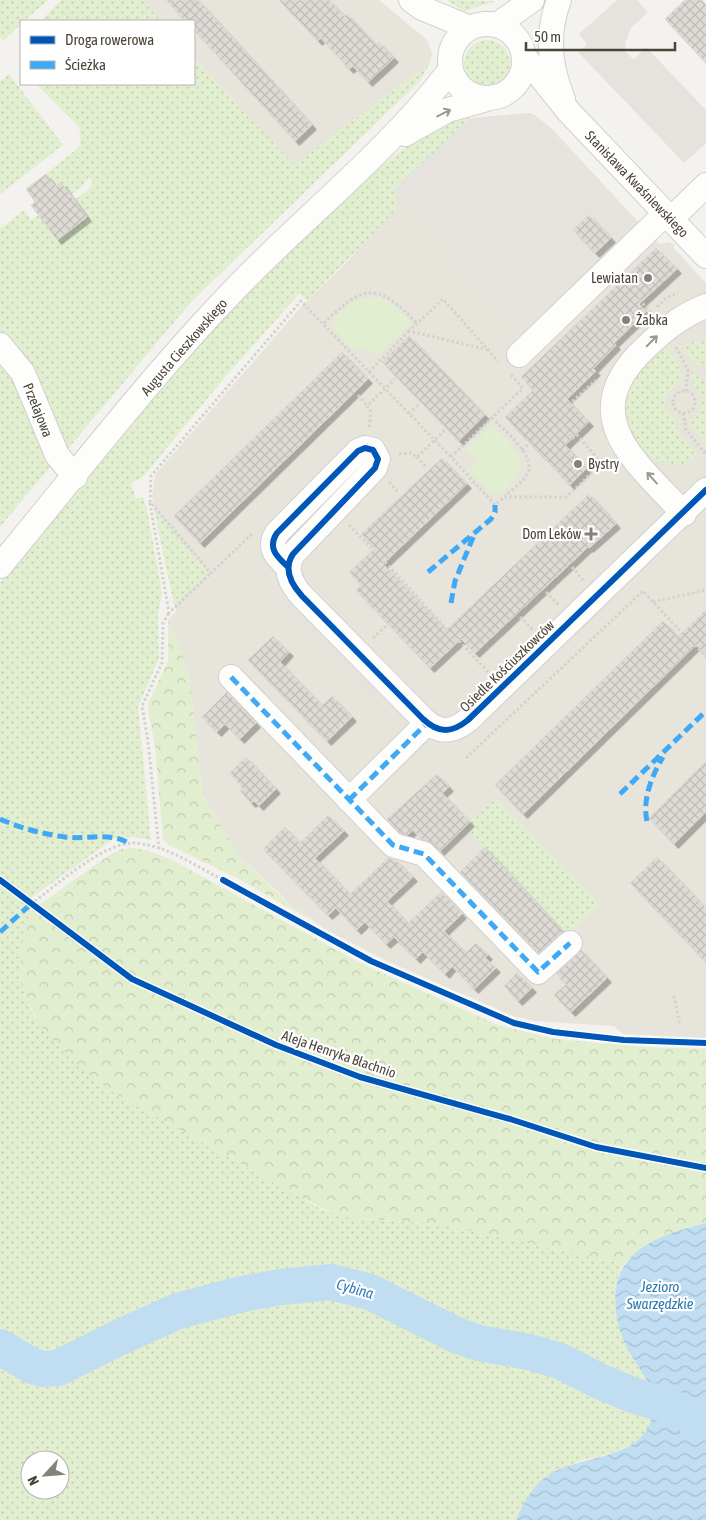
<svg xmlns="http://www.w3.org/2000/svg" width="706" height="1520" font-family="'Asap Condensed',sans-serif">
	<defs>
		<pattern id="grass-dots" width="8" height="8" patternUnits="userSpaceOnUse" patternTransform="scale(1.25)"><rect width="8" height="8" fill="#e1eecf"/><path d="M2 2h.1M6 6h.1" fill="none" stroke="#c3cdb2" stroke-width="1.8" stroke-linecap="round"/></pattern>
		<pattern id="forest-crowns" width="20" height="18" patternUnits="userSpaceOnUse" patternTransform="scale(1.25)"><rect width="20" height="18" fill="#e1eecf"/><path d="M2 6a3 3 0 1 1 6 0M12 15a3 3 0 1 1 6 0" fill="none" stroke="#c3cdb2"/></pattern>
		<pattern id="water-waves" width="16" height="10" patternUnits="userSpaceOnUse" patternTransform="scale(1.25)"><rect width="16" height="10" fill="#c0ddf1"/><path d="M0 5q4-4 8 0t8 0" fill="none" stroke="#a6bfcf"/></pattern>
		<pattern id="building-cross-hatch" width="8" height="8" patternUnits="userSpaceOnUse" patternTransform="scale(1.25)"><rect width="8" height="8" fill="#dedbd6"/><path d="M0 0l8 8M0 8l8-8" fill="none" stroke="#c0bdb8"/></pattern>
		<filter id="shadow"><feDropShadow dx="4.5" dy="4.5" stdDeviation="0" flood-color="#0004"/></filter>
	</defs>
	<rect width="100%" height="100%" fill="#f4f2ee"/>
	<!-- residential -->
	<path fill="#e7e4dc" d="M142,0H379L427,40L432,53L430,63L294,166L194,57V21H161Z
		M530,113L535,115L552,129L659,244L669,242L675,245L673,247L706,283V1038L623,1034L614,1026L535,1021L513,1016L387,961L325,929L295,908L238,855L203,796L188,668L168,620L176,611L152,497L155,475L299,309L348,261L398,201L394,189L471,118Z"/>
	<!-- grass -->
	<path fill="url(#grass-dots)" fill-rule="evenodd" d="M0,0H48L24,21H21V24L3,41L0,37Z
		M61,0H142L161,21H41Z
		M447,0L497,1L464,11Z
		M464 63a23 23 0 1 1 46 0a23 23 0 1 1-46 0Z
		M194,57L294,165L430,63L420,81L191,302L67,450L0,339V229L24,210L31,220L38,215L57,240L87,217L74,200L88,190L93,182L89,177L82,187L70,195L61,183L56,187L46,174L79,147L81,140L79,127L36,84H194Z
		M9,74L63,145L0,194V82Z
		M458,118H471L395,189L398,201L394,212L307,301L299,294L226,376L143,477L131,483L136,499L143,497L147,509L162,593L158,615L159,658L138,707L151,840L136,837L115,838L31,898L0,874V583L198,344L238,301L356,186L432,127Z
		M691,342H706V362L701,367L690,360L682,345Z
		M666,347C676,358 683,369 680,384L668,392L666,406L674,418L679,432L698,455L682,465C640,467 616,421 632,385C639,370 655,359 666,347Z
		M0,358L10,371L50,467L0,527Z
		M692,366L698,370L695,373L706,383V444L692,428L688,420C704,414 706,396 693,386Z
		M154,510L208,572L174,605Z
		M496,798L600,904L567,935L465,826Z
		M0,885L32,910L23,934L21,965L22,984L26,1000L34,1016L111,1091L321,1209L359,1219L440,1224L624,1264C606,1293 618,1330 633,1358C644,1376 656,1391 653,1414C648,1443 622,1450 597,1457C592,1458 584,1459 579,1461C563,1469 535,1497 520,1510L516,1520H0ZM30,1460H60V1490H30Z"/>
	<!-- forest -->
	<path fill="url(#forest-crowns)" d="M168,620L188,668L203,796L238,855L277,893L309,919L237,878L168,845L163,840L155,746L148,710L149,702L168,661Z
		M135,848L149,851L172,860L362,964L498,1025L556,1039L644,1047L706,1049V1223C674,1231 647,1241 624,1264L440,1224L341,1217L300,1197L111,1091L82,1069L45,1032L26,1000L22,984L21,948L26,922L32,910L108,856L121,849Z"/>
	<!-- park -->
	<path fill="#e1eecf" d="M370,297L388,300L412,323L377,356L371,350L352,349L334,329V318C345,307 354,300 370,297Z
		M492,425C520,454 536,461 501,494H491L468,470L478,461L467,449Z"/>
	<!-- parking -->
	<path fill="#e6e3df" d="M617,0H637L648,12L631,28L625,43L626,52L634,60L646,47L706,110V143L684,163L578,52L587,44L579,34Z
		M530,113L631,222L515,322L394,189L471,118Z
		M290,596L382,690L372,699L280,606Z"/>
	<!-- water -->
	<path fill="url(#water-waves)" d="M706,1223V1520H516C523,1503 533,1485 549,1475C580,1455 636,1460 650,1423C661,1393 642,1374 628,1350C622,1338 617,1323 616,1310C608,1251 660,1235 706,1223Z"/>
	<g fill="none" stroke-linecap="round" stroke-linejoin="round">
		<!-- river -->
		<path stroke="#c0ddf1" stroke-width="36" d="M0,1347L32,1366L44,1369L58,1368L118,1338L178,1311L242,1294L281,1287L331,1282L370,1292L456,1335L479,1343L529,1352L560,1361L599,1381L635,1396L663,1404L706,1423"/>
	</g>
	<!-- building -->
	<path fill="url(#building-cross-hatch)" stroke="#dcd9d4" filter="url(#shadow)" d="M166,0H198L312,125L295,141L194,30V21H186Z
		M279,0H329L344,16L347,14L376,45L379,42L394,58L368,82L353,66L349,69L321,38L318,41Z
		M685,0H702L706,5V63L665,19Z
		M46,174L56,187L61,182L87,217L57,240L31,205L35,202L26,189Z
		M589,215L611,238L595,253L573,230Z
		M656,248L677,269L639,304L646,312L614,343L616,345L593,369L596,371L567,399L589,422L565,445L587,468L570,485L505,417L533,390L521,377Z
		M409,336L485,415L459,441L382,362Z
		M342,352L368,379L200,543L174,516Z
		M442,458L467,484L383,564L446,630L589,494L616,524L589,548L588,547L475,653L461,639L430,668L356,590L361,585L349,572L375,548L361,534Z
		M706,610V655L696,645L523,814L495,785L663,621L678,637Z
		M273,636L289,652L280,662L313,696L323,705L332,696L352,717L327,741L248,660Z
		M227,692L256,723L240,739L225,724L217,732L202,717Z
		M246,757L276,789L259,806L254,801L251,803L240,791L243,789L230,773Z
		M706,761V812L674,844L649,818Z
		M437,774L449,787L442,793L470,822L440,851L434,844L421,839L413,830L407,835L400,833L387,819Z
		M328,815L344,831L315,858L350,894L388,858L397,861L413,877L387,901L408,923L441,892L462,914L444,931L466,953L476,943L488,955L485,958L496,968L474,989L452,966L445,974L423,952L416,959L394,937L386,944L365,922L357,930L336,908L328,915L263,849L285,827L300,843Z
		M485,847L563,931L539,953L460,872Z
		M657,857L706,908V962L630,883Z
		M581,950L607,978L571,1012L554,995L566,984L556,974Z
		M517,973L532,988L518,1001L504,986Z"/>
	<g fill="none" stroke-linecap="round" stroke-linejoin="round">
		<!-- minor casing -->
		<g stroke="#d2d0cb" stroke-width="26">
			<path id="minor" d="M411,0L422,8L470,28
				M559,0C546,34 549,66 563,99
				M450 61a37 37 0 1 1 74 0a37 37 0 1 1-74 0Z
				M497,25L532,0
				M524,56L569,112L706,256
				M405,134L448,110L487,99
				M671,219L706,185
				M0,345L23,373L57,455L75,477
				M519,355L666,213
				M684,514C640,465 577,420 638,355C659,334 678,317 706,306
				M0,566C77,473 151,376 235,289C306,215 388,152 450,70
				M288,567C277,557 267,548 277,533L358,451L365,448L373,450L378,459L375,468L293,554C283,569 291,584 302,596L423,719C439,734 452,733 468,720L706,490
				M231,677L393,845L424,854L538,972L570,943
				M349,800L427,723"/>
		</g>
		<!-- path -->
		<path stroke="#d3d2cc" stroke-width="3" stroke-dasharray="2.5 2.5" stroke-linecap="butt" d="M639,300L651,312
			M657,307L666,298L678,293
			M409,331L369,372L323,324C365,283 376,282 417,323
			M676,347L688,370L686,391
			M488,350L409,331L443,299L498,361
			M369,372L451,457
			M511,375L523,388L451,457L495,505L504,497H566L594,471
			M673 402a11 11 0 1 1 22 0a11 11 0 1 1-22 0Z
			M358,395L367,406
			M565,408L596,380
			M683,413L686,430L706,454
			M409,414L419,404
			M492,418C503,429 538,457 527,474C522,483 512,490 505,496
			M369,427L371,412L367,406L395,379
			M562,427L573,438L577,435L598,459
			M522,450L534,439
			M399,454L411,453L417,457L445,430
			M417,457L426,467
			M389,482L399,493
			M150,503L169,613L211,573
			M349,525L373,550
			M252,534L211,573L150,502L151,476L301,301L323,324
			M385,562L447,629
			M572,567L583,580
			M546,592L559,605
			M653,602L706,590
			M520,617L533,630
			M373,638L386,626
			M459,641L488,672
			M695,645L706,657
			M466,758L643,591L682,633
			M159,849L148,741L142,706L162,663L163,623L169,613
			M31,904C56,886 103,842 135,843C166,845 196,866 223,880
			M674,996L680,1026"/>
		<!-- minor -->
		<use href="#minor" stroke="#fdfdfc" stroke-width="24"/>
		<!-- quiet -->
		<path stroke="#3fa9f5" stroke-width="5" stroke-dasharray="10 5" stroke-linecap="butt" d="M428,572L491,519L495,512V505
			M451,603L455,581L474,535
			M231,677L393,845L424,854L538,972L570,943
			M620,794L706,711
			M349,800L427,723
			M0,819C21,828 42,834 65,837C86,840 111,831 130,844
			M647,821C642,800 652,775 663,757
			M0,932L31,904"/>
		<!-- cycleway casing -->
		<g stroke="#fff" stroke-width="9">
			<path id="cycleway" d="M288,567C277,557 267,548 277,533L358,451L365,448L373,450L378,459L375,468L293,554C283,569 291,584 302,596L423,719C439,734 452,733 468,720L706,490
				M0,880L132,979L276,1045L360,1077L510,1119L596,1147L706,1168
				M223,880L371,961L514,1023L553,1032L624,1040L706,1043"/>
		</g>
		<!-- cycleway -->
		<use href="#cycleway" stroke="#0057b8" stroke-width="6"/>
	</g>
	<!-- one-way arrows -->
	<defs><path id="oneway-shaft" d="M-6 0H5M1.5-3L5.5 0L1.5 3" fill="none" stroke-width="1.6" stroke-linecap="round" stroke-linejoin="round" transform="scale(1.25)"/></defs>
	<g stroke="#9b9791">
		<use href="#oneway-shaft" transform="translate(444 113) rotate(-27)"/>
		<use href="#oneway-shaft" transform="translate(652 341) rotate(-45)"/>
		<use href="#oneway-shaft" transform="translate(652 478) rotate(-132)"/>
	</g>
	<!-- markers -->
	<g fill="#868178" stroke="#fff" stroke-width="2">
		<circle cx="648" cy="278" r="5"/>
		<circle cx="626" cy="320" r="5"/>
		<circle cx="578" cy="464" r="5"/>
		<path d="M588.5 526.5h5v5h5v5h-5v5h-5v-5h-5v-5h5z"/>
	</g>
	<g text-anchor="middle" stroke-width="4.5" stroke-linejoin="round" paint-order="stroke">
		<!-- street labels -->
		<g font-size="14" fill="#4b4439" stroke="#fff">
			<text transform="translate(637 184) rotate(46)" y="5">Stanisława Kwaśniewskiego</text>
			<text transform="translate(184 347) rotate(-49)" y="5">Augusta Cieszkowskiego</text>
			<text transform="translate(38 410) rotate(68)" y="5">Przełajowa</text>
			<text transform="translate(507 666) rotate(-44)" y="5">Osiedle Kościuszkowców</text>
			<text transform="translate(339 1054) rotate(19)" y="5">Aleja Henryka Błachnio</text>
		</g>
		<!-- poi labels -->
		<g font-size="14" fill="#4b4439" stroke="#fff" text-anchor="end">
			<text x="638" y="283">Lewiatan</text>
			<text x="636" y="325" text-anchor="start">Żabka</text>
			<text x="588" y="469" text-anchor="start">Bystry</text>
			<text x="581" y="539">Dom Leków</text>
		</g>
		<!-- water labels -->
		<g font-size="15" font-style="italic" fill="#2e7ab2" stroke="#fff">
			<text x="660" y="1292">Jezioro<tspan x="660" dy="17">Swarzędzkie</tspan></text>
			<text transform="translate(355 1289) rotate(16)" y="5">Cybina</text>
		</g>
	</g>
	<!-- legend -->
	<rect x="20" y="20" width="175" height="65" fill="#ffffff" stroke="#b7b4b0"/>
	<rect x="30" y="36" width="25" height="8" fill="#0057b8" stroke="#b7b4b0"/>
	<text x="65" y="45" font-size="15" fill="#4b4439">Droga rowerowa</text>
	<rect x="30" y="61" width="25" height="8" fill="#3fa9f5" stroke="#b7b4b0"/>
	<text x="65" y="70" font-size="15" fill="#4b4439">Ścieżka</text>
	<!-- north arrow -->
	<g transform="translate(45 1475) rotate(244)"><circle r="24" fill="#ffffff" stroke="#b7b4b0"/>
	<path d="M0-4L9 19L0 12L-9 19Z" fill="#868178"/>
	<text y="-8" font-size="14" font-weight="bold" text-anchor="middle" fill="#4b4439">N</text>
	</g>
	<!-- scale -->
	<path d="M526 42v8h149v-8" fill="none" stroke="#4b4439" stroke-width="2.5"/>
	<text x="534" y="42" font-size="15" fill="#4b4439" stroke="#ffffff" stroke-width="4" paint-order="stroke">50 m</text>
</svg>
